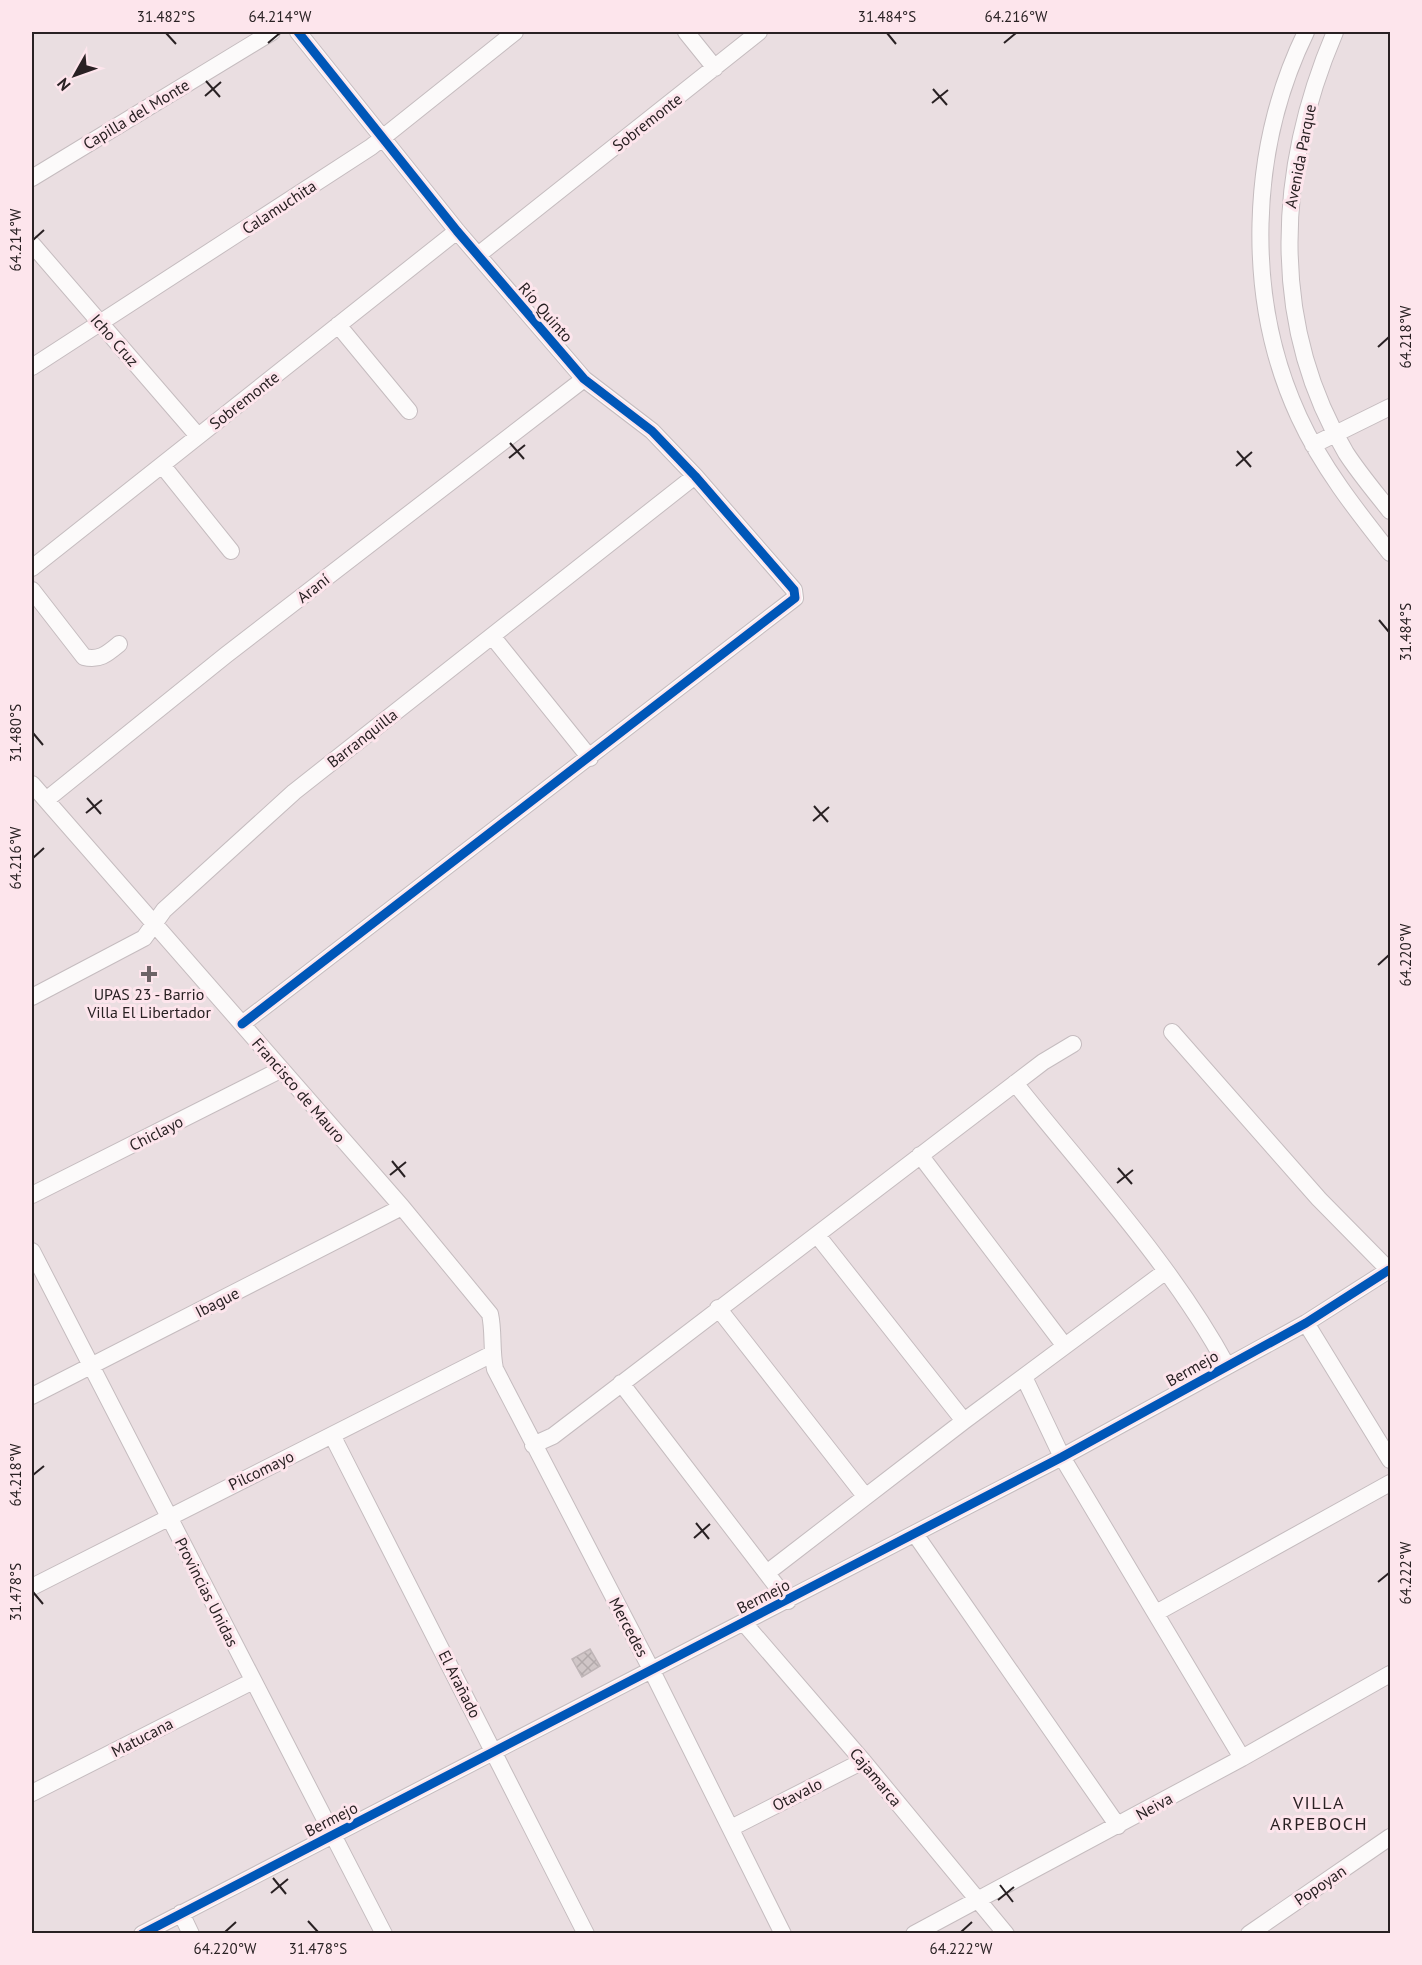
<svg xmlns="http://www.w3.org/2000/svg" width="1422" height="1965" font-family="'PT Sans',sans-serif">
	<defs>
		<pattern id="building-cross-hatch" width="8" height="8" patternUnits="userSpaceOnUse" patternTransform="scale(1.5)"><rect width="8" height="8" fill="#d0c6c7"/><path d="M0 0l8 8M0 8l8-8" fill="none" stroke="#b3aaab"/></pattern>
	</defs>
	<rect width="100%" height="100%" fill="#eadee1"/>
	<!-- building -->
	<path fill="url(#building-cross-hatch)" stroke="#bfb5b7" stroke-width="1.5" d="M590,1649L600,1666L582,1677L572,1659Z"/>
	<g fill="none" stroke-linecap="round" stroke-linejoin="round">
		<!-- minor casing -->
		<g stroke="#c5bcbf" stroke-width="18">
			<path id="minor" d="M686,32L715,68
				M1306,32C1249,149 1244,298 1299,417C1322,467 1356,510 1390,553
				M1335,32C1277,168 1268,322 1346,453C1359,473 1375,492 1390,511
				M32,178L272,32
				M32,244L198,436
				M478,255L759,32
				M338,325L409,411
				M32,367L371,147L515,32
				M1313,445L1390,407
				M162,465L231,551
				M32,568L457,231
				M32,590L84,657C99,661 107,654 119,644
				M492,636L590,758
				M32,784L402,1207L490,1314C494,1332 491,1350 495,1369L652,1671L783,1934
				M46,800L226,655L584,379
				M32,997L144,938L164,910L294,792L695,476
				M242,1024L795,598L794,590L695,476L652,431L584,379L457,231L298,32
				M1172,1032L1319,1199L1390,1271
				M1015,1083C1088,1175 1171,1263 1227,1366
				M920,1155L1064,1345
				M32,1195L280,1070
				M817,1235L964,1421
				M32,1251L384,1934
				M718,1308L865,1496
				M1306,1323L1390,1460
				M1024,1377L1062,1457L1242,1758
				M621,1383L788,1601
				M32,1396L402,1207
				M332,1435L586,1934
				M533,1445L553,1436L1043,1062L1073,1044
				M915,1534L1118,1826
				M768,1572L964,1421L1166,1271
				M32,1587L492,1354
				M1156,1613L1390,1483
				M744,1623L863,1761L1006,1934
				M32,1793L253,1681
				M731,1828L863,1761
				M181,1913L191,1934
				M142,1934L1062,1457L1306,1323L1389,1270
				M914,1934L1242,1758L1390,1674
				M1249,1934L1390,1837"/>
		</g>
		<!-- minor -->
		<use href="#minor" stroke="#fcfafa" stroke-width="16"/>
		<!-- cycleway casing -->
		<g stroke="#fde5ec" stroke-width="13">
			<path id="cycleway" d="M242,1024L795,598L794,590L695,476L652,431L584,379L457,231L298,32
				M142,1934L1062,1457L1306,1323L1389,1270"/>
		</g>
		<!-- cycleway -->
		<use href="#cycleway" stroke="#0057b8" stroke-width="9"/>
	</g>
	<!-- ticks -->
	<path fill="none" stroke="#292123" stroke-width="2" d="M166,33L176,44M887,33L896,44M268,43L280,33M1004,43L1016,33M206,81L220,97M933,89L947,105M205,96L221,82M932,103L948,90M33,240L44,230M1378,347L1389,337M510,443L524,459M1237,451L1251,467M509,458L525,445M1236,466L1252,452M1379,620L1389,632M33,733L43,745M87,798L101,814M814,806L828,822M86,813L102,800M813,821L829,807M33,858L44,848M1378,965L1389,955M392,1161L405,1177M1118,1168L1132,1184M390,1175L406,1162M1117,1183L1133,1170M33,1475L44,1466M696,1523L709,1539M694,1538L710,1524M1378,1582L1389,1573M33,1592L43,1604M273,1878L286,1894M1000,1885L1013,1902M271,1893L288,1879M998,1900L1014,1887M308,1921L318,1932M225,1932L236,1922M961,1932L972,1922"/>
	<!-- markers -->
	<path fill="#6d6366" stroke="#fde5ec" stroke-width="2" d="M146 965h6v6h6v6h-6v6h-6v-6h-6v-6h6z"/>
	<g text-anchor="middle" stroke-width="6" stroke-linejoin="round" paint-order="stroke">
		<!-- street labels -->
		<g font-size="16" fill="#292123" stroke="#fde5ec">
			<text transform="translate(136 114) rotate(-31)" y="6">Capilla del Monte</text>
			<text transform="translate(647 122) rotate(-38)" y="6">Sobremonte</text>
			<text transform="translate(1300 156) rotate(-79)" y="6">Avenida Parque</text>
			<text transform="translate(279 207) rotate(-33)" y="6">Calamuchita</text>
			<text transform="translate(546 312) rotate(49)" y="6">Río Quinto</text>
			<text transform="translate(115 340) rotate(49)" y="6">Icho Cruz</text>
			<text transform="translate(244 400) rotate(-38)" y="6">Sobremonte</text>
			<text transform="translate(313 588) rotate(-38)" y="6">Araní</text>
			<text transform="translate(362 738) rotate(-38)" y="6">Barranquilla</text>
			<text transform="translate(299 1090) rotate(49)" y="6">Francisco de Mauro</text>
			<text transform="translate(156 1133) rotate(-27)" y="6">Chiclayo</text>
			<text transform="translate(217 1302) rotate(-27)" y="6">Ibague</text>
			<text transform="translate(1192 1368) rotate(-29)" y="6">Bermejo</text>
			<text transform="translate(261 1470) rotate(-26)" y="6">Pilcomayo</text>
			<text transform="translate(207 1592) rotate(63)" y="6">Provincias Unidas</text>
			<text transform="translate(763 1596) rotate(-27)" y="6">Bermejo</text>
			<text transform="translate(629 1627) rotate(62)" y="6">Mercedes</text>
			<text transform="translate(460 1684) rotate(63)" y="6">El Arañado</text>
			<text transform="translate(142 1737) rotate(-27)" y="6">Matucana</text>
			<text transform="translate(876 1777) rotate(50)" y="6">Cajamarca</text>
			<text transform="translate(797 1794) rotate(-27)" y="6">Otavalo</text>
			<text transform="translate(1154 1806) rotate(-29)" y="6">Neiva</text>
			<text transform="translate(331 1819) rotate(-27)" y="6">Bermejo</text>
			<text transform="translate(1320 1885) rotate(-34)" y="6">Popoyan</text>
		</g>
		<!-- poi labels -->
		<g font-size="16" fill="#292123" stroke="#fde5ec">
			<text x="149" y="1000">UPAS 23 - Barrio<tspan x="149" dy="18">Villa El Libertador</tspan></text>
		</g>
		<!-- neighbourhood labels -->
		<g font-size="18" letter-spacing="1.5" fill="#292123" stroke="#fde5ec">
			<text x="1319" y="1809">VILLA<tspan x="1319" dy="21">ARPEBOCH</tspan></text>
		</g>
	</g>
	<!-- border -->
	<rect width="1422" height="1965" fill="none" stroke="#fde5ec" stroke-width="66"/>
	<!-- north arrow -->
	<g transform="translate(75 75) rotate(230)" stroke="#fde5ec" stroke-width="4.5" paint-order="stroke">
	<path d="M0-4.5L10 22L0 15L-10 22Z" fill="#292123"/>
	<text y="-9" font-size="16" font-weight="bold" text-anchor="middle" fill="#292123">N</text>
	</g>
	<rect x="33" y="33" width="1356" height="1899" fill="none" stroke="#292123" stroke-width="2"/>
	<g font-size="15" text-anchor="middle" fill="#292123">
		<text x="166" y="22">31.482°S</text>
		<text x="280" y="22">64.214°W</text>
		<text x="887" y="22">31.484°S</text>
		<text x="1016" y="22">64.216°W</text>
		<text transform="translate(16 240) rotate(-90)" y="5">64.214°W</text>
		<text transform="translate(1406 337) rotate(-90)" y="5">64.218°W</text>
		<text transform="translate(1406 632) rotate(-90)" y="5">31.484°S</text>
		<text transform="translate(16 733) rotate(-90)" y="5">31.480°S</text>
		<text transform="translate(16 858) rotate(-90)" y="5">64.216°W</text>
		<text transform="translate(1406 955) rotate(-90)" y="5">64.220°W</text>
		<text transform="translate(16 1475) rotate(-90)" y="5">64.218°W</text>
		<text transform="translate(1406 1573) rotate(-90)" y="5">64.222°W</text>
		<text transform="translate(16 1592) rotate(-90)" y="5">31.478°S</text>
		<text x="225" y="1954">64.220°W</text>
		<text x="318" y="1954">31.478°S</text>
		<text x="961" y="1954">64.222°W</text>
	</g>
</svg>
